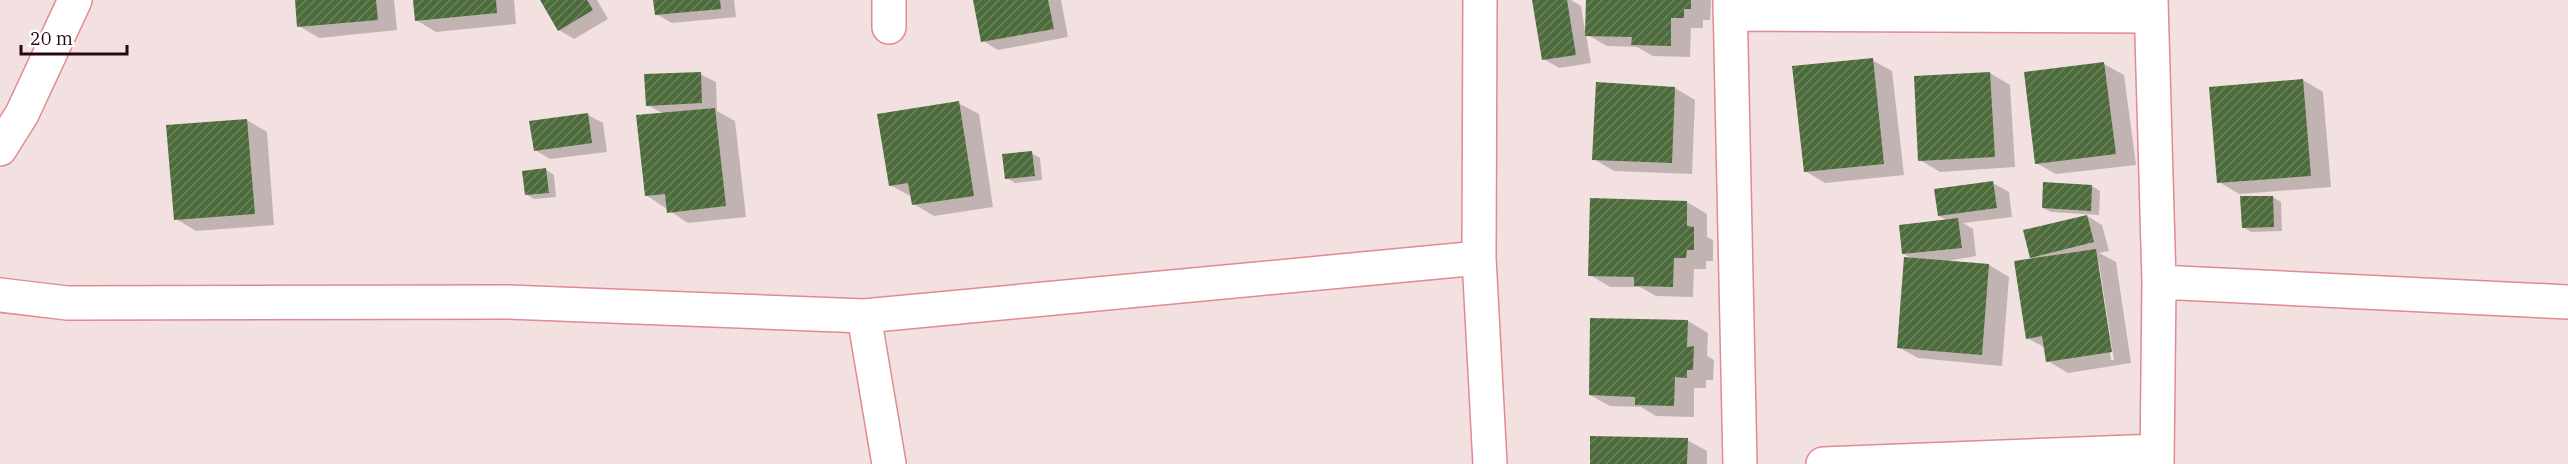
<svg xmlns="http://www.w3.org/2000/svg" width="2568" height="464" font-family="'IBM Plex Serif',serif">
	<defs>
		<pattern id="building-hatch" width="6" height="6" patternUnits="userSpaceOnUse" patternTransform="scale(1.5)"><rect width="6" height="6" fill="#4c6c3b"/><path d="M-1 1l2-2M0 6l6-6M5 7l2-2" fill="none" stroke="#6e8260"/></pattern>
	</defs>
	<rect width="100%" height="100%" fill="#f3e0e0"/>
	<!-- shadow -->
	<path fill="#0003" fill-rule="evenodd" d="M296,0H394L397,30L319,38L299,26Z
		M414,0H514L516,24L436,32L416,20Z
		M542,0H597L608,19L574,39L559,30Z
		M655,0H734L736,17L672,23L656,14Z
		M975,0H1061L1068,37L998,50L983,41Z
		M1543,0H1571L1581,6L1585,31L1588,0H1711L1710,20H1703V28H1691L1690,57L1653,56L1637,47L1607,46L1586,34L1591,63L1559,68L1544,59Z
		M1872,60L1892,71L1904,175L1825,183L1805,171Z
		M2104,64L2124,75L2136,165L2056,174L2036,163Z
		M1990,73L2010,85L2015,167L1940,172L1920,160Z
		M700,74L716,82L717,111L735,121L746,217L688,223L646,195L664,114L647,105Z
		M2303,80L2323,92L2331,187L2239,194L2219,182Z
		M1597,84L1675,88L1695,100L1692,174L1614,171L1594,159Z
		M958,103L979,114L993,207L934,216L914,204L912,197L890,185Z
		M588,115L603,123L607,152L550,159L535,150Z
		M247,120L267,132L274,225L196,231L176,219Z
		M1031,153L1040,158L1042,180L1015,183L1007,178Z
		M546,170L554,175L556,197L534,199L526,194Z
		M1993,183L2009,192L2012,217L1963,223L1973,229L1976,256L1941,262L1989,265L2009,277L2002,366L1918,358L1898,347L1913,259L1904,254L1949,221L1939,216Z
		M2092,186L2100,191L2099,215L2051,212L2043,208Z
		M2273,197L2281,202L2282,231L2251,232L2243,227Z
		M1591,200L1687,202L1707,214V237L1713,240V261H1706V269H1694L1693,297L1656,296L1640,287H1610L1590,275Z
		M2087,216L2102,225L2109,251L2099,253L2116,262L2131,363L2068,373L2048,361L2046,348L2027,338L2036,260L2031,257ZM2096,263H2099L2114,360H2111Z
		M1688,321L1708,333L1707,356L1714,360L1713,380H1706V388H1694V417L1656,416L1641,407L1610,406L1590,395Z
		M1687,440L1707,451V464H1591Z"/>
	<!-- building -->
	<path fill="url(#building-hatch)" d="M295,0H376L378,20L297,27Z
		M413,0H496L497,13L415,21Z
		M540,0H587L593,10L558,31Z
		M653,0H720L721,9L655,15Z
		M973,0H1048L1054,29L981,42Z
		M1532,0H1567L1576,55L1542,60Z
		M1586,0H1691V9H1684V18H1671V46L1631,45L1632,37L1585,36Z
		M1873,58L1884,164L1804,172L1792,66Z
		M2104,62L2116,154L2035,164L2024,72Z
		M701,72L702,103L646,106L644,74Z
		M1990,72L1995,157L1918,161L1914,76Z
		M2303,79L2311,176L2217,183L2209,87Z
		M1596,82L1675,87L1672,163L1592,160Z
		M959,101L974,196L912,205L908,183L889,186L877,114Z
		M715,108L726,206L667,213L665,194L645,196L636,115Z
		M588,113L592,143L534,151L529,121Z
		M247,119L255,214L174,220L166,125Z
		M1032,151L1035,176L1005,179L1002,154Z
		M546,168L549,193L525,195L522,171Z
		M1993,181L1997,208L1938,216L1934,189Z
		M2043,182L2092,185L2091,211L2042,208Z
		M2240,196H2273L2274,227L2242,228Z
		M1590,198L1687,201V226L1694,227V250H1687L1686,258H1674L1673,287L1634,286V277L1588,276Z
		M2087,215L2094,242L2030,258L2023,230Z
		M1958,218L1962,248L1902,254L1899,225Z
		M2096,249L2112,352L2046,362L2042,336L2026,339L2014,261Z
		M1904,257L1989,264L1982,355L1897,348Z
		M1590,318L1688,320L1687,347L1694,346L1693,370H1687V378L1675,377L1674,406L1635,405V397L1589,395Z
		M1590,436L1688,438L1687,464H1590Z"/>
	<g fill="none" stroke-linecap="round" stroke-linejoin="round">
		<!-- minor casing -->
		<g stroke="#e18a90" stroke-width="36">
			<path id="minor" d="M889,0V27
				M1480,0L1479,258L1490,464
				M1730,0L1740,464
				M2151,0L2159,282L2157,464
				M1730,14L2150,16
				M0,149L22,114L75,0
				M2159,282L2568,302
				M0,295L67,303L508,302L864,316L1479,258
				M864,316L889,464
				M1823,464L2157,451"/>
		</g>
		<!-- minor -->
		<use href="#minor" stroke="#fff" stroke-width="33"/>
	</g>
	<!-- scale -->
	<path d="M21 45v9h106v-9" fill="none" stroke="#28090d" stroke-width="3"/>
	<text x="30" y="45" font-size="18" fill="#28090d" stroke="#ffffff" stroke-width="4.5" paint-order="stroke">20 m</text>
</svg>
